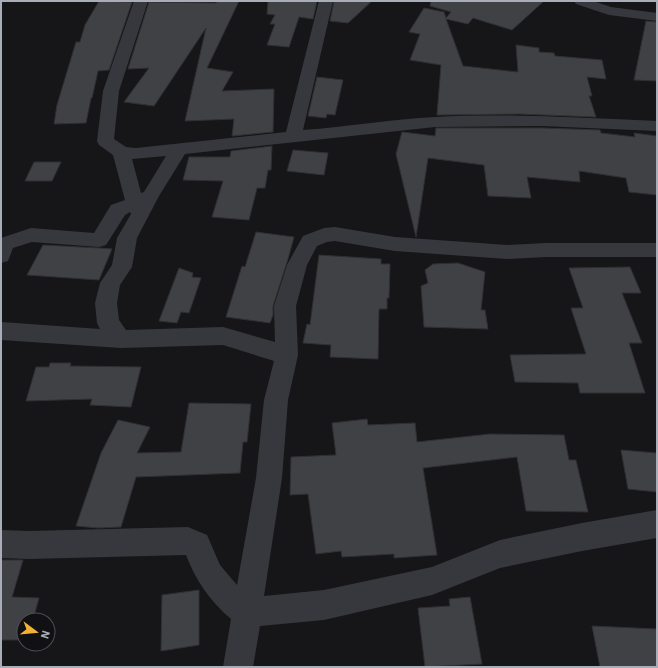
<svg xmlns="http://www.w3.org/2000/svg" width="658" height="668" font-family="'IBM Plex Sans',sans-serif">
	<rect width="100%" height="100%" fill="#161618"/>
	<!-- building -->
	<path fill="#404145" stroke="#303034" d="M99,1L132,2L109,70L98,71L92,98H91L86,123L54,124L57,105L76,42H80L85,25Z
		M217,1H239L207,68L233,72L222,91L274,89L273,132L232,136L234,119L185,121L206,28L154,106L124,102L149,68L128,69L149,2L216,3Z
		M268,1H317L313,19L299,17L289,47L267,45L275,24H270L275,15L267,14Z
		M334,1H372L348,23L330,21Z
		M431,1H544L512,30L473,18L468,24L446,19L463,66L518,72L516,45L539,48V52L554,53L555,56L602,60L606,79L587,77L592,96H589L596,117L519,114L437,115L441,65L410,60L420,34L409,32L424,8L444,12L446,18L451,12L430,6Z
		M646,21L657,22V81L634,80Z
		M317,77L343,80L335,115L327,114L326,118L308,116Z
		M436,128H542L600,130L601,133L635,137L634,133L657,136V195L629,192L626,178L579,171L580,182L527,177L531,198L488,196L484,165L428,158L416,237L396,154L402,132L435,136Z
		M272,146L271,170H268L265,188H257L249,220L212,217L223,181L183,180L189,157H230L231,151Z
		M293,150L328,153L324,175L287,171Z
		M34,162H61L52,181H25Z
		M256,232L294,237L288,259L273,306V315L270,323L226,317L242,266L245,267Z
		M43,245L99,248L112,249L99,280L27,275Z
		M319,255L381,259V264H390L389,298H387V309H379L378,359L330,357L331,345L303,343L307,324L310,325Z
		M458,263L485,272L481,310H485L488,329L424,327L421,286L428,283L425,270L433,264Z
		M630,267L641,293H622L642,343H629L645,393H580L578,383L515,382L510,355L586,354L571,308H583L569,268Z
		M179,268L193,273L192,277L201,278L189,313L181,312L177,323L159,321Z
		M50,363H71L70,366L141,367L131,407L90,405L92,399L26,401L36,367H49Z
		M189,403L251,404L247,442H243L240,473L136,477L121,527L98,528L76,526L101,453L118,420L150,427L137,453L181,452Z
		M367,419L368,425L415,423L417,442L490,434L564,435L569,460H576L588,512L526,511L517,457L423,468L437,555L394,558V554L342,557L341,551L316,554L308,494L290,495L291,457L336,455L332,423Z
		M621,450L657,453V492L628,489Z
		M1,560H23L12,597L39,598L33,620H24V640H1Z
		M199,590V645L161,651L162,595Z
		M470,597L482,664L425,667L418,608L450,606L449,599Z
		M592,626L657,629V667H600Z"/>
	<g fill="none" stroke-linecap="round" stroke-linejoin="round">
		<!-- minor -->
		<path fill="#37383d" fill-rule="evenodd" d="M134,1H148L119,91L114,139L126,147L136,148L286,132L319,1H333L303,130C347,127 391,119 436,117C509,113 583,118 657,121V131L542,126L435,127L185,154L159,196L137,238L132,267L120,285L117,303L119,320L126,330L223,327L275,342L274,306L287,265L303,236L324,228L335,227L395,237L507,245L546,243H657V257H546L507,259L395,251L335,241L327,242L317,246L307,265L296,306L298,355L288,400L282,478L264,596L324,590L432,567L500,540L582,523L657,510V538L582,551L500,568L432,595L324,620L260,626L253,667H223L231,619C210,601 196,581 186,555L29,559L1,558V530L29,531L188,527L207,535L220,565L237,585L256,478L264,400L274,361L223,345L121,348L1,340V322L100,329L97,323L95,303L100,283L112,265L117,238L131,214L130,212L125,215L106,245L99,247L32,242L13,248L8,261L1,263V238L31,228L94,233L111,205L125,200L113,155L99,145L97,141L103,91ZM166,156L144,192L141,193L132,159Z
			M574,1H593L611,7L657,13V21L609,15L576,4Z"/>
	</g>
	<!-- border -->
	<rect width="658" height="668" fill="none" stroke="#a8adb8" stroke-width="4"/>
	<!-- north arrow -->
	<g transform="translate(36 632) rotate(106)"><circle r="19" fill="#111113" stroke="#4d4f55"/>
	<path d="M0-3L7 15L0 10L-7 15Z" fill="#f2b134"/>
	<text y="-6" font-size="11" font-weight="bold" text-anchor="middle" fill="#a8adb8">N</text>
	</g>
</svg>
